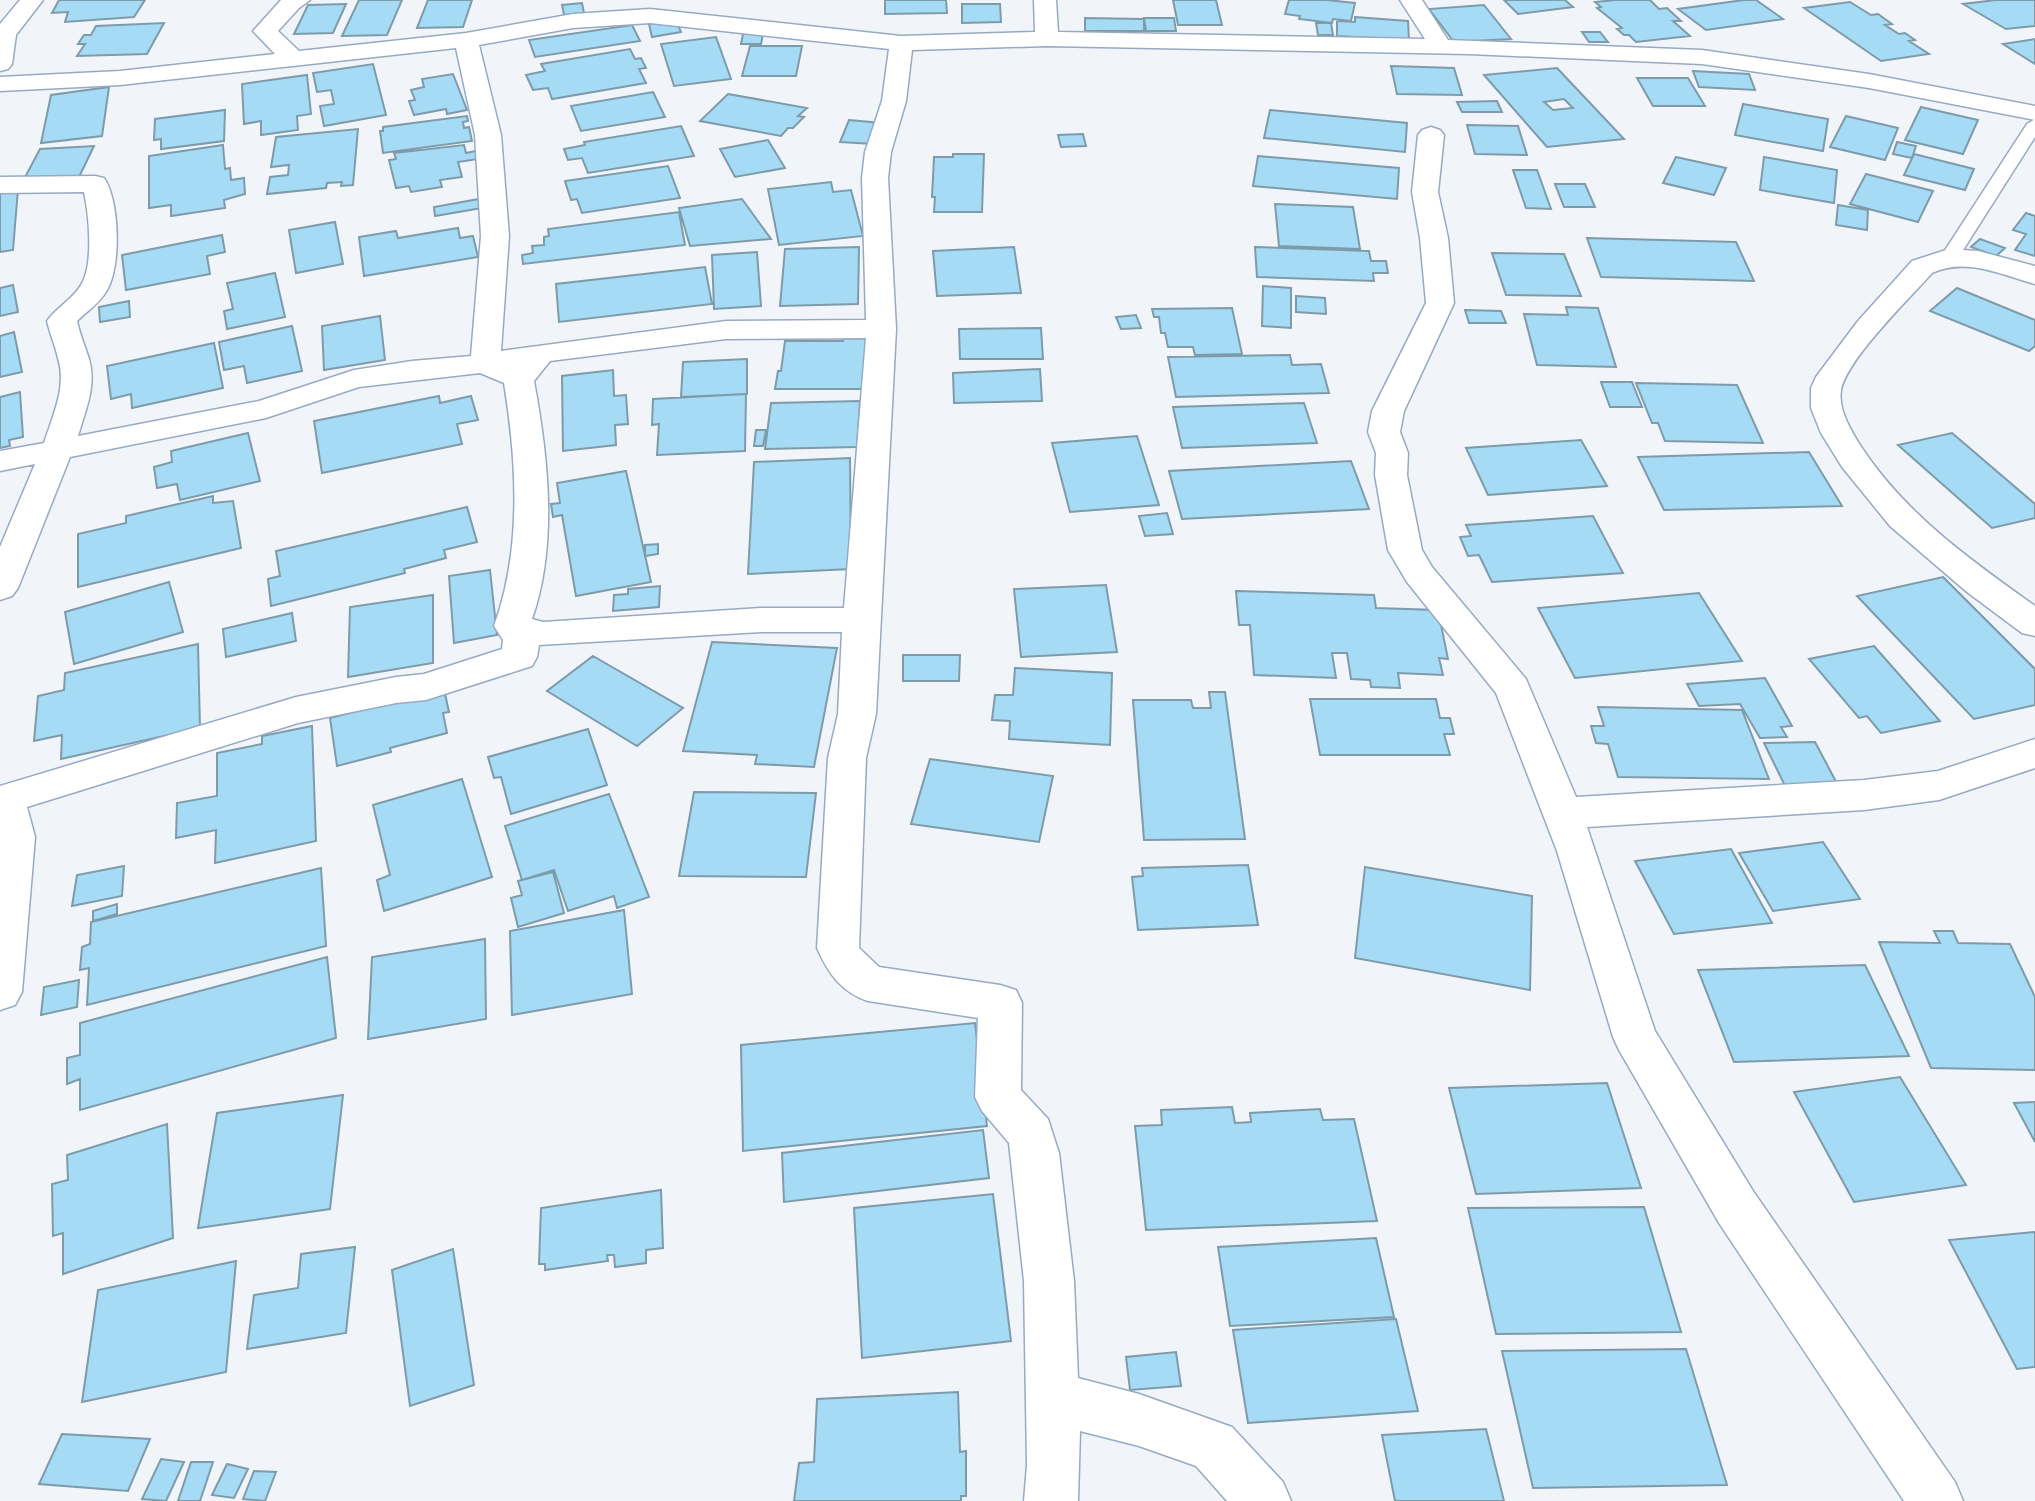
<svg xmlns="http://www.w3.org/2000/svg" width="2035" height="1501" font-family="'Libre Baskerville',serif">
	<rect width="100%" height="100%" fill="#f1f5fa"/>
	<!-- building -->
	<path fill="#a6dbf6" stroke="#7e9baa" stroke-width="2" fill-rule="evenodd" d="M59,0H145L134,17L65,22L68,12L52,13Z
		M359,0H402L387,35L342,36Z
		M428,0H472L463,27L417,28Z
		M885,0H946L947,13L885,14Z
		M1173,0H1216L1222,25H1178Z
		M1289,0H1327L1355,3L1351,21L1333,19L1332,23L1299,19L1300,16L1285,14Z
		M1504,0H1565L1573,7L1518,14Z
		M1616,0H1650L1659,9L1667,8L1681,21H1673L1690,36L1636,42L1629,35H1624L1617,29L1622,28L1597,8L1601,7L1595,2Z
		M1744,0H1756L1783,19L1706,30L1678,9Z
		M1996,0H2035V26L2006,29L1963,4Z
		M1850,2L1871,15L1878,14L1892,24L1885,25L1899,34L1905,33L1915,40L1909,41L1929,54L1881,61L1804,8Z
		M582,3L584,13L564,15L562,5Z
		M346,4L333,33L294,34L308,5Z
		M962,4H1000L1001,22L962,23Z
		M1484,5L1511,39L1454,42L1429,9Z
		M1355,17L1408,21L1409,40L1337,36V21L1355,22Z
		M1085,18L1144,19V31H1085Z
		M1144,18H1174L1176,31H1146Z
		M164,23L147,54L77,56L85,44H78L84,35H91L96,26Z
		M677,23L681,32L652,37L649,24Z
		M1316,23H1331L1333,35H1318Z
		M632,25L640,41L535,57L529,40Z
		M1582,32H1600L1608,42H1589Z
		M743,34H763L761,44H741Z
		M716,37L731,79L674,86L661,44Z
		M2035,39V64L2003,44Z
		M750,46H802L796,76H742Z
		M630,49L635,59L641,58L646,68L639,69L646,83L552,99L548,88L533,90L526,75L545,71L541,64Z
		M373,64L386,115L324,126L320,106L334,104L331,90L317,92L313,73Z
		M1391,66L1454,68L1462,95L1397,94Z
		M1557,68L1624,139L1547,147L1484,75ZM1564,99L1573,108L1553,110L1544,102Z
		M1693,71L1749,74L1755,90L1699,87Z
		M453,74L467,110L447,114L446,109L414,115L409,101L415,100L411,90L424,87L422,79Z
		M307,75L311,114L297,116L298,130L261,135V121L244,124L242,84Z
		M1637,78H1688L1705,106H1653Z
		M109,87L102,136L41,143L51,95Z
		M653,92L665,117L581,131L571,106Z
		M728,94L807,108L798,116L804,117L793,128H788L781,136L700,121Z
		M1497,101L1502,112H1462L1457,102Z
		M1743,104L1828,119L1823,151L1735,135Z
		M1921,107L1978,120L1963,154L1905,140Z
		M225,110L224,141L161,149V139L154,140L155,119Z
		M1270,110L1407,123L1405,152L1264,138Z
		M467,116L468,121L463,122L464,128L469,127L472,141L383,153L380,131H383V127Z
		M1846,116L1898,128L1885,160L1830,147Z
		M849,120L881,123L874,144L840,142Z
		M1467,125L1518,126L1527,155L1475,154Z
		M681,126L694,156L588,173L582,158L568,160L564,149L585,145L584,142Z
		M358,129L353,185L341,186L342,182L327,183L326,188L267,194L270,177L288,175L289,165L271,167L276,137Z
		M1083,134L1086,146L1061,147L1058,135Z
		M768,140L785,168L735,177L720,149Z
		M1897,142L1916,146L1912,158L1893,154Z
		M223,145L225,169L230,168L231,180L244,178L245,194L224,200L225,208L171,216V205L149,208V156Z
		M464,145L466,153L476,151L478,159L458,162L462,177L440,180L442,187L411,192L409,186L396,188L389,160L396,159L394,153Z
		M94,146L79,177L23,181L40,149Z
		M953,154H984L982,212H934L935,197H932L934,157H953Z
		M1914,154L1974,169L1965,190L1904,175Z
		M1258,156L1399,168L1397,199L1253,186Z
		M1676,157L1726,168L1714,195L1663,183Z
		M1764,157L1837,170L1834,203L1760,190Z
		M668,166L680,198L582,213L577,199L571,200L565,181Z
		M1513,170H1537L1551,209L1526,208Z
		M1866,174L1933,191L1918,222L1850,204Z
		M831,182L833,192L851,190L863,236L779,245L768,189Z
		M1555,184H1585L1595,207H1564Z
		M18,189L13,250L0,252V192Z
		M479,199L482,208L435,216L434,207Z
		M742,199L771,239L690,246L679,208Z
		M1275,204L1353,207L1360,249L1279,246Z
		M1838,205L1868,210L1867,230L1836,225Z
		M679,212L685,245L523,264L522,255L533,253L532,246L544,245V237L549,236L548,229Z
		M2026,213L2035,216V256L2015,250L2026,234L2013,230Z
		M335,222L343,264L296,273L289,230Z
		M458,228L460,238L473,236L478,257L364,276L359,237L396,231L398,238Z
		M222,235L225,252L207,256L210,274L126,290L122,255Z
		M1587,238L1736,242L1754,281L1601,277Z
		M1980,239L2005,248L1996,256L1971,247Z
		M859,247L858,304L780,306L785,249Z
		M1014,247L1021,293L937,296L933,251Z
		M1255,247L1369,251L1371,261H1386L1388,273H1373L1374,281L1257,277Z
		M757,252L761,306L714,309L712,255Z
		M1492,253L1564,254L1581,296L1506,295Z
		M705,267L712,304L559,322L556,284Z
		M275,273L285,317L227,329L224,311L233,309L227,283Z
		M13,285L18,312L0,316V288Z
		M1263,286L1291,288V328L1262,326Z
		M1957,288L2035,320V346L2029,351L1930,311Z
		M1296,296L1325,298L1326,314L1296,312Z
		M129,301L130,317L100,322L99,307Z
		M1566,307L1598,308L1616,367L1537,365L1524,314L1568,315Z
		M1232,308L1242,354L1195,355L1193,347H1168L1165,333H1161L1159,317H1154L1152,309Z
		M1465,310L1501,311L1506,323H1469Z
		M1136,315L1141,328L1121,329L1116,317Z
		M380,316L385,360L324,370L322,326Z
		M292,326L302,371L247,383L244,366L224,370L219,342Z
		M1041,328L1043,359H960L959,329Z
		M14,332L22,372L0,377V336Z
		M844,334H878L863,373L862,389H775L778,371H781L785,341H843Z
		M214,343L223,388L132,408L131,394L111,399L107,366Z
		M1290,355L1292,365L1321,364L1329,393L1176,397L1168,357Z
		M747,359V394L681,397L683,362Z
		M1040,369L1042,401L954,403L953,373Z
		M613,370L614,396L626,395L628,424L615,425L616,445L563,451L562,376Z
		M1601,382H1632L1642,407H1610Z
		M1636,383L1737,385L1763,443L1665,441L1658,423H1652Z
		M20,392L23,437L9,440L10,446L0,448V397Z
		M746,394L745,451L657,455L659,424L652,425L653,399Z
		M439,396L440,403L471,396L478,420L457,424L462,444L322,473L314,421Z
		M860,401L857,447L765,449L771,403Z
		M1304,403L1317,443L1182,448L1173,407Z
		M756,430H766L763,446H754Z
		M248,433L260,481L180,500L177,484L157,488L154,467L172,462L171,451Z
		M1952,433L2035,504V518L1992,528L1898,445Z
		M1137,436L1159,505L1070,512L1052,443Z
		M1581,440L1607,486L1488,495L1466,448Z
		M1809,452L1842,506L1664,510L1638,457Z
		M850,458L851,569L748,574L754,462Z
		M1351,461L1369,509L1182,519L1169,471Z
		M626,471L651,582L576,596L562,515L553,517L551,504L560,503L557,483Z
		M213,496V503L233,501L241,548L78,587V534L126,523V516Z
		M467,507L477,542L444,550L446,558L404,569L405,573L271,606L268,579L280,576L276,551Z
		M1167,513L1173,534L1145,536L1139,516Z
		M1593,516L1623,573L1492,582L1479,555L1468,556L1460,537L1471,536L1466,525Z
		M658,544V554L645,556V545Z
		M490,570L497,635L454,643L449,576Z
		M1943,577L2035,669V705L1974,719L1857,596Z
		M169,582L183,632L74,664L65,612Z
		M1106,585L1117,652L1021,657L1014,589Z
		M660,586L659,607L613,611L614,595L628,594V589Z
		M1236,591L1374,595L1376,608L1438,610L1448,659L1439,658L1443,675L1398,673L1400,688L1371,687L1370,680L1351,679L1347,653H1332L1336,678L1254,675L1250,625H1239Z
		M1699,593L1742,661L1575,678L1538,608Z
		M433,595V663L348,677L350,607Z
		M292,613L296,641L226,657L223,629Z
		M712,642L837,648L814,767L755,764L757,755L683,751Z
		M198,644L200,728L61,759L62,735L34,741L38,696L64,690L65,673Z
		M1874,646L1940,721L1881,733L1867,716L1859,718L1809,659Z
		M903,655H960L959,681H903Z
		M593,656L683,708L637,746L547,691Z
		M1015,668L1112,673L1110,745L1009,739L1010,721L992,720L995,695H1013Z
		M1765,678L1792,726L1781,727L1787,737L1760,738L1740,704L1699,706L1687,684Z
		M444,689L449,712L443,713L447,733L390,748L391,752L337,766L330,718Z
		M1209,692H1225L1245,839L1144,840L1133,700H1191L1193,708H1211Z
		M1310,699H1436L1440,718H1450L1454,734H1444L1450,755H1320Z
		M1598,707L1742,710L1769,779L1618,777L1608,744L1596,743L1591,726H1604Z
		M312,726L316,841L215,863L216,830L176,838L177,803L217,796V753L262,744V736Z
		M588,729L607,785L511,814L501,777L494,778L488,757Z
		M1815,742L1841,791L1788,792L1764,743Z
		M930,759L1053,776L1039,842L911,824Z
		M462,779L492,877L384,911L377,880L390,875L373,805Z
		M694,792L816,793L806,877L679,876Z
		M609,794L649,897L617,908L614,896L568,911L554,870L522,880L505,826Z
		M1823,842L1860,899L1773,911L1739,853Z
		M1731,849L1772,923L1674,934L1635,861Z
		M1248,865L1258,925L1138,930L1132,877L1143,876L1142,868Z
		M124,866L122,896L72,906L77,875Z
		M1365,867L1532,896L1530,990L1355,958Z
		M321,868L326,946L87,1005L89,968L80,970L82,947L90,944L91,922Z
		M553,872L564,913L518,927L511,898L522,895L518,881Z
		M117,904V914L93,921V911Z
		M624,910L632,994L512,1015L510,931Z
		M1934,931H1953L1958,943L2010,944L2035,997V1070L1931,1068L1879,942L1940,943Z
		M485,939L486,1019L368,1039L372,957Z
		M327,957L336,1038L80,1110V1079L67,1084V1058L80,1055V1023Z
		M1865,965L1909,1056L1734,1062L1698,970Z
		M79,980L77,1007L41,1015L44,987Z
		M975,1023L987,1126L743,1151L741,1045Z
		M1900,1077L1966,1185L1854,1202L1794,1092Z
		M1607,1083L1641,1188L1476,1194L1449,1088Z
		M343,1095L330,1209L198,1228L217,1113Z
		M2035,1102V1142L2014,1103Z
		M1232,1107L1235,1123L1251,1122L1250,1113L1320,1109L1323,1120L1354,1119L1377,1221L1146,1230L1135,1126L1162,1125L1161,1110Z
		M167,1124L173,1238L63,1274V1233L53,1236L52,1184L68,1180L67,1155Z
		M983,1130L989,1178L784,1202L782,1153Z
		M661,1190L663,1248L646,1250V1263L615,1267L614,1255H607L608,1261L545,1270V1264H539L541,1208Z
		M993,1194L1011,1341L862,1358L854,1208Z
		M1644,1207L1681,1332L1496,1334L1468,1208Z
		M2035,1232V1367L2017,1369L1949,1240Z
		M1376,1238L1394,1317L1230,1326L1218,1247Z
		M355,1247L346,1333L247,1349L254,1295L298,1288L301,1254Z
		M453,1249L474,1385L410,1406L392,1270Z
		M236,1261L226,1372L82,1402L98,1290Z
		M1396,1319L1418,1411L1248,1423L1233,1330Z
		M1686,1349L1727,1485L1533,1488L1502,1351Z
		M1176,1352L1181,1386L1130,1390L1126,1357Z
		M958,1392L960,1452L966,1451V1496H961V1501H794L799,1463L814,1462L817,1399Z
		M1486,1429L1504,1501H1395L1382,1435Z
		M62,1434L150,1439L128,1491L39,1484Z
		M161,1459L184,1462L166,1501L142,1499Z
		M191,1462H213L200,1501H178Z
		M227,1464L248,1469L234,1498L212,1495Z
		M254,1471L276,1472L265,1501L243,1499Z"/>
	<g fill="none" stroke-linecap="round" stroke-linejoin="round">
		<!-- lane casing -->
		<g stroke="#97aac1" stroke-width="3">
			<path id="lane" d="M2035,119V137L1958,258L1955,262H1943L1940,258L2027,124Z"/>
		</g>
		<!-- street casing -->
		<g stroke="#97aac1" stroke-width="3">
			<path id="street" d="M20,0H43L16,35L12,64L8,69L0,71V24Z
				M281,0H310L299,8L278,31L299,51L466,33L573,14L650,9L901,36L1035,32L1034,0H1056L1058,32L1425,39L1400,0H1422L1448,40L1702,50L1869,74L2035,106V120L1869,88L1702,64L1469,54L1047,46L912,50L906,101L891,152L888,178L896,329L876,714L866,758L859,948L879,967L1000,985L1016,990L1022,1003L1021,1090L1048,1119L1059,1153L1074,1281L1078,1378L1139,1394L1232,1427L1283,1482L1291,1501H1227L1196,1466L1139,1446L1080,1431L1078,1501H1024L1027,1465L1024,1281L1009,1143L982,1111L975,1097L978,1018L868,1001C841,992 828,973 817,948L828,758L838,714L842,632H761L539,645L537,657L532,666L426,700L396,703L298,723L27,807L35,837L22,992L15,1005L0,1010V786L296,697L396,677L424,674L502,649L503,640L494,626C522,550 517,462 504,383L480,373L359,387L266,418L70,457L18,588L12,596L0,600V547L35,464L0,471V451L44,443C53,415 67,387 58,358C55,345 50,334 47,321C57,307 73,299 81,285C94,265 89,215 84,192L0,193V177L95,176L104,178C120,201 121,267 107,290C100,303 87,311 77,321C80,335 85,346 89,359C97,386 85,411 78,436L259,401L354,370L412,361L471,356L481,236L475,135L456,48L120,85L0,91V77L120,71L275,54L253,31ZM650,23L889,49L882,101L865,152L862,178L866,320L726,321L501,351L509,236L501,135L479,45L573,28ZM866,338L844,608H761L543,622L532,619C558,545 548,456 534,381L550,361L726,339Z
				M1431,127L1440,130L1444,135L1438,192L1448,238L1454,303L1404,411L1400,432L1408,453L1407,475L1422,550L1432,567L1526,679L1576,797L1864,780L1938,771L2035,739V768L1939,800L1864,810L1587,827L1655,1031L1753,1191L1955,1482L1963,1501H1904L1719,1223L1619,1050L1613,1037L1557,851L1496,693L1407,582L1388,550L1375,475L1376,453L1368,432L1372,411L1426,303L1420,238L1412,192L1418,135L1422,130Z
				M1949,249L1978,251L2035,266V284C2001,275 1967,257 1932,273C1909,299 1847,359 1841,390C1838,409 1850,429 1860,445C1904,513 1970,560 2035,606V636L2022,633L1967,592L1890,526L1842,467L1821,433L1811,408V388L1816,377L1858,321L1912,261Z"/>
		</g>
		<!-- lane -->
		<use href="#lane" fill="#fff" fill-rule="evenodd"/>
		<!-- street -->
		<use href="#street" fill="#fff" fill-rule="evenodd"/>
	</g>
</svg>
